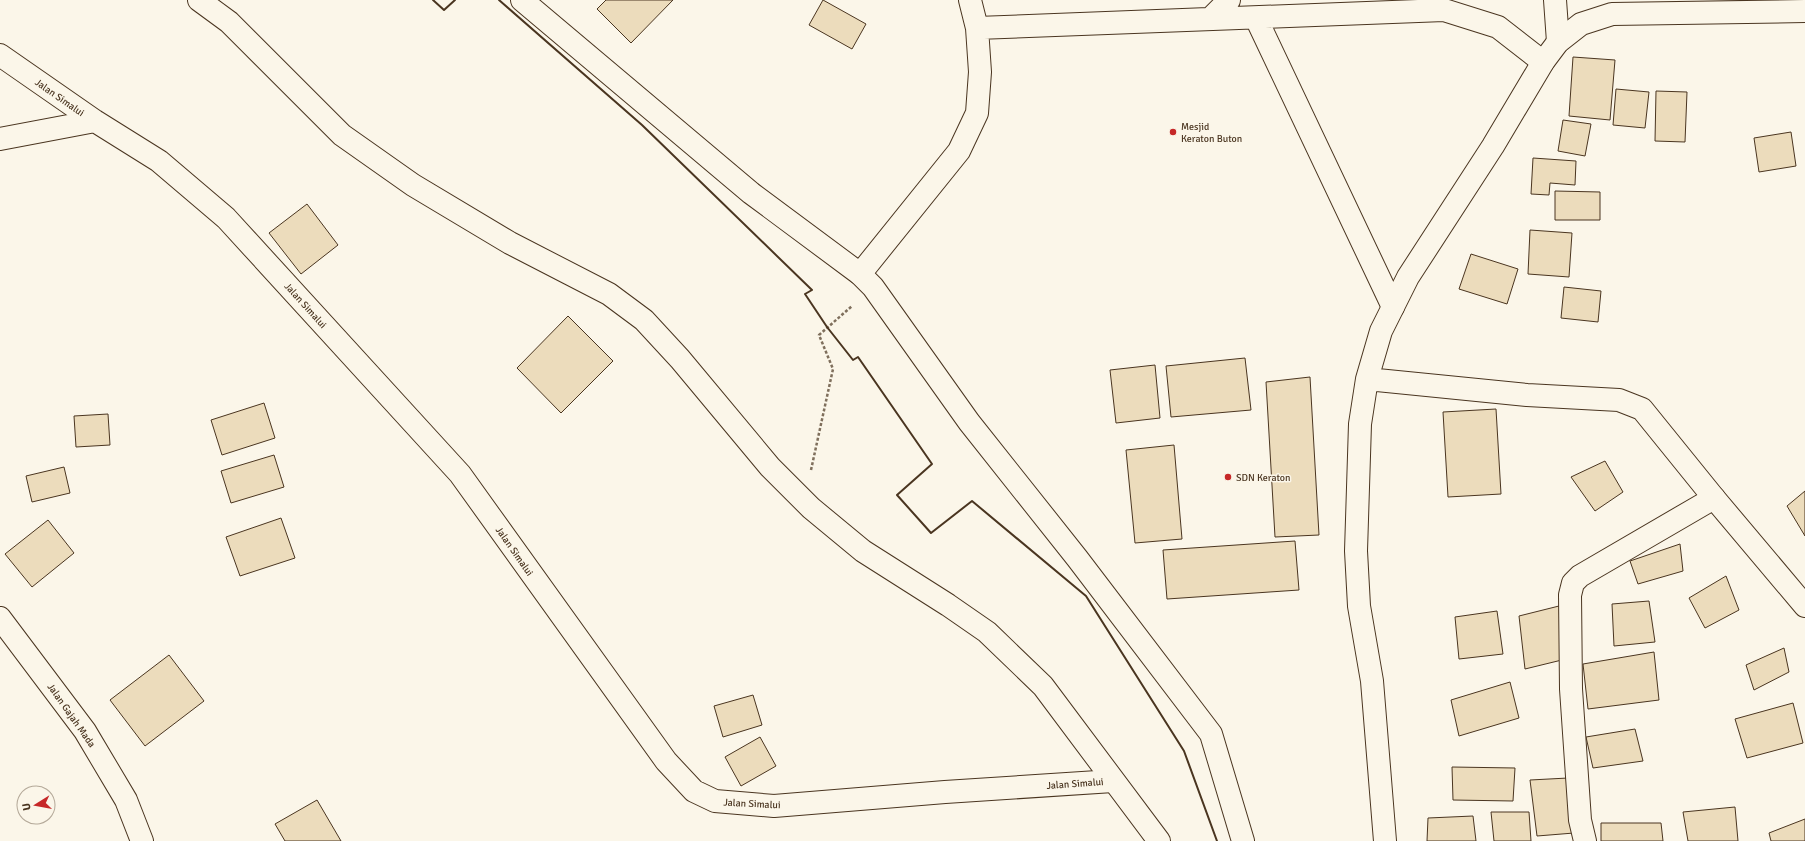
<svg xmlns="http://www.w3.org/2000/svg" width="1805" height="841" font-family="Signika,sans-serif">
	<rect width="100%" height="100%" fill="#fbf6e9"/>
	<!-- building -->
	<path fill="#ecdcbc" stroke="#4a3520" d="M606,0H673L631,43L597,9Z
		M823,0L866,24L852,49L809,25Z
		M1573,57L1615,60L1610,120L1569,116Z
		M1616,89L1649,92L1645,128L1613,125Z
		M1656,91L1687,92L1685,142L1655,141Z
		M1563,120L1591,124L1585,156L1558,151Z
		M1791,132L1796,166L1759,172L1754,138Z
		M1533,158L1576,161L1575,185L1550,183L1549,195L1531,194Z
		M1555,191L1600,192V220H1555Z
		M307,204L338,245L301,274L269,233Z
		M1530,230L1572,233L1569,277L1528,274Z
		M1471,254L1518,269L1507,304L1459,289Z
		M1564,287L1601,291L1598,322L1561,318Z
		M568,316L613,361L561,413L517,368Z
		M1245,358L1251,410L1171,417L1166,366Z
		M1155,365L1160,418L1116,423L1110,370Z
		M1310,377L1319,535L1275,537L1266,382Z
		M264,403L275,438L222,455L211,420Z
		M1496,409L1501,494L1448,497L1443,412Z
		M108,414L110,445L76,447L74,416Z
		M1174,445L1182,539L1135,543L1126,450Z
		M274,455L284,487L231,503L221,471Z
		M1605,461L1623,492L1595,511L1571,477Z
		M64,467L70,493L32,502L26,476Z
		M1805,491V536L1787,506Z
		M281,518L295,558L240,576L226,537Z
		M48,520L74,553L32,587L5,554Z
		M1295,541L1299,590L1167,599L1163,550Z
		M1680,544L1683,571L1638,584L1630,561Z
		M1726,576L1739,610L1705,628L1689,598Z
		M1649,601L1655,642L1614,646L1612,604Z
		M1563,605L1570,658L1525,669L1519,616Z
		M1497,611L1503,654L1459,659L1455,617Z
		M1784,648L1789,672L1754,690L1746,665Z
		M1654,652L1659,700L1588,709L1583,664Z
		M169,655L204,701L145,746L110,700Z
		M1510,682L1519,718L1459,736L1451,700Z
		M753,695L762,725L723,737L714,706Z
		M1793,703L1803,743L1747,758L1735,719Z
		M1635,729L1643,761L1593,768L1586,737Z
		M760,737L776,766L741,786L725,757Z
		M1452,767L1515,768L1513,801L1453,800Z
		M1568,778L1574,833L1537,836L1530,780Z
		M317,800L341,841H285L275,824Z
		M1735,807L1738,841H1688L1683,812Z
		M1491,812H1529L1531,841H1494Z
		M1473,816L1476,841H1427L1428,818Z
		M1805,819V841H1771L1769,833Z
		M1601,823H1661L1663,841H1601Z"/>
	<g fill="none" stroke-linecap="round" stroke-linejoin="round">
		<!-- street casing -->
		<g stroke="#4a3520" stroke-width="24">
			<path id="street" d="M1555,0L1558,42
				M1256,18L1393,307
				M1210,19L1229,0
				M977,28L1444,10L1498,27L1543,62
				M0,55L95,121L159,161L226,218L460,474L666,761L694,791L715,801L774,806L945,792L1113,781
				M0,139L95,121
				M860,274L959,151L977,113L980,72L977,28L970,0
				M1585,841L1580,820L1571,689L1570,595L1573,583L1580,576L1714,498"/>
		</g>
		<!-- secondary casing -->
		<g stroke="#4a3520" stroke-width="24">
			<path id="secondary" d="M199,0L229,22L342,135L413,185L510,243L609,294L644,320L680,359L770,467L811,508L863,551L948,605L987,632L1043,686L1159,841
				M522,0L751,193L860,274L873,287L969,422L1077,558L1211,734L1243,841
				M1367,379L1527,395L1619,400L1642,409L1714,498L1805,606
				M1385,841L1372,681L1359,606L1356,551L1360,424L1367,379L1381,331L1408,277L1493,146L1543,62L1558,42L1581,24L1612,14L1805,11"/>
		</g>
		<!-- highway casing -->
		<g stroke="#4a3520" stroke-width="24">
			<path id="highway" d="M0,618L85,731L126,800L142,841"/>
		</g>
		<!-- path -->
		<path stroke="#7f6f5c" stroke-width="2.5" stroke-dasharray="3 2" stroke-linecap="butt" d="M811,470L833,369L819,335L852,306"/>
		<!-- street -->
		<use href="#street" stroke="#fbf6e9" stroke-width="22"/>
		<!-- secondary -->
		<use href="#secondary" stroke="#fbf6e9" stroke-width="22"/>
		<!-- highway -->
		<use href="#highway" stroke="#fbf6e9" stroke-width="22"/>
		<!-- wall -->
		<path stroke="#4a3520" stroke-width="2" d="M433,0L444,10L455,0
			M499,0L642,125L812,290L805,294L827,327L853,360L858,357L932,464L897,495L931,533L972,501L1086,596L1184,751L1217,841"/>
	</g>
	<!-- markers -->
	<g fill="#c62828" stroke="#fbf6e9" stroke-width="1.5">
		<circle cx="1173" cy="132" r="4"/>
		<circle cx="1228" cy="477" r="4"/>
	</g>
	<g text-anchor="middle" stroke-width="3" stroke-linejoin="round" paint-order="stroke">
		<!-- street labels -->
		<g font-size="10" fill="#4a3520" stroke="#fbf6e9">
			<text transform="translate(60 97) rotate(35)" y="4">Jalan Simalui</text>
			<text transform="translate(306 305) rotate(48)" y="4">Jalan Simalui</text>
			<text transform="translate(515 551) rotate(55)" y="4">Jalan Simalui</text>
			<text transform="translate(72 715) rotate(55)" y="4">Jalan Gajah Mada</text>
			<text transform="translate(1075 783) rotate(-4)" y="4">Jalan Simalui</text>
			<text transform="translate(752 803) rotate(3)" y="4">Jalan Simalui</text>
		</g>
		<!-- poi labels -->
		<g font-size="10" fill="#4a3520" stroke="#fbf6e9" text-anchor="start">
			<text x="1181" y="130">Mesjid<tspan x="1181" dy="12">Keraton Buton</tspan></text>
			<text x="1236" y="481">SDN Keraton</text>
		</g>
	</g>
	<!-- north arrow -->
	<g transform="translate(36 805) rotate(259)"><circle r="19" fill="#fbf6e9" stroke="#b4a999"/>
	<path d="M0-3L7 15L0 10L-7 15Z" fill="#c62828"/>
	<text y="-6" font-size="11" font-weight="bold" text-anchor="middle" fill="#4a3520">U</text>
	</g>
</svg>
